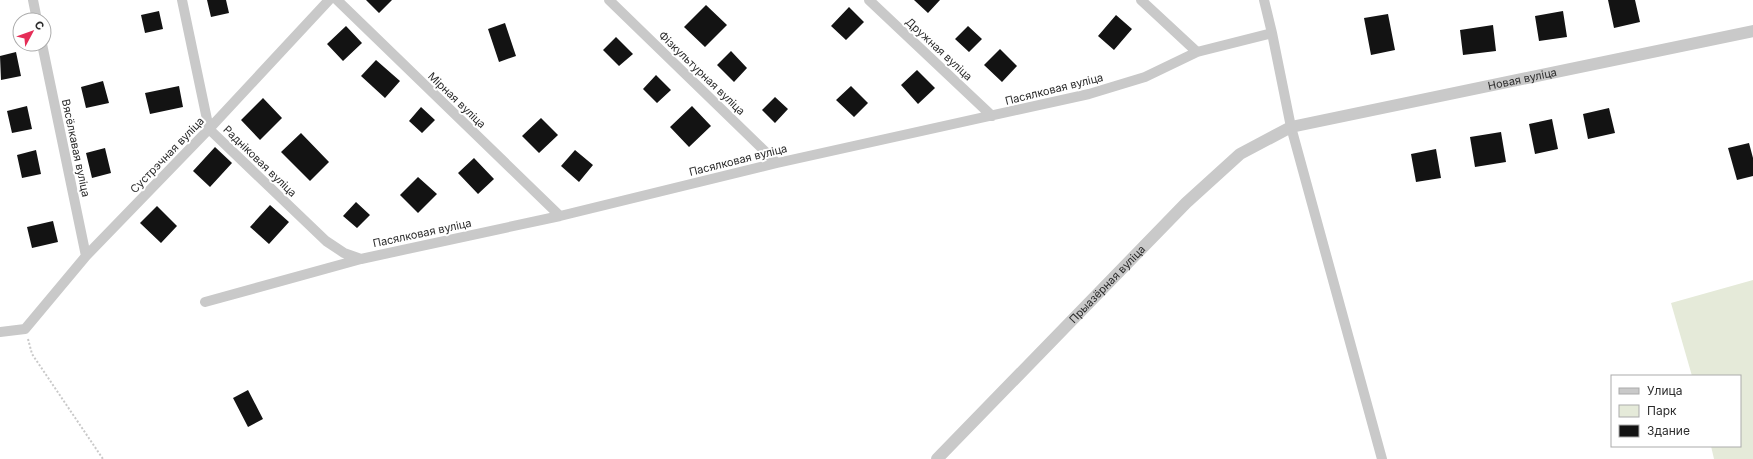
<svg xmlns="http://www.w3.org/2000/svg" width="1753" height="459" font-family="Inter,sans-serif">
	<rect width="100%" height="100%" fill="#fff"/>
	<!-- green -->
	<path fill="#e5ead9" d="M1753,280V459H1714L1711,446H1740V376H1692L1671,303Z"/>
	<!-- building -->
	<path fill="#131313" d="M207,0H226L229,13L211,17Z
		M366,0H392L379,13Z
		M914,0H940L928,13Z
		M1608,0H1635L1640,22L1614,28Z
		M706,5L727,25L705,47L684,27Z
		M849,7L864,22L846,40L831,26Z
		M159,11L163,29L145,33L141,15Z
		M1563,11L1567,37L1539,41L1535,16Z
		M1388,14L1395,50L1371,55L1364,18Z
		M1116,15L1132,29L1114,50L1098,36Z
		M505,23L516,56L499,62L488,29Z
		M1493,25L1496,51L1463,55L1460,30Z
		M346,26L362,43L343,61L327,44Z
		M968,26L982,39L969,52L955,39Z
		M616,37L633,54L619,66L603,50Z
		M1000,49L1017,66L1002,82L984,65Z
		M731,51L747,68L734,82L717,65Z
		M16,52L21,76L1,80L0,56Z
		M376,60L400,81L385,98L361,76Z
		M917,70L935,88L918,104L901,85Z
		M656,75L671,90L657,103L643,89Z
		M103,81L109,103L86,108L81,87Z
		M179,86L183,107L150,114L145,93Z
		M851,86L868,103L854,117L836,100Z
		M775,97L788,109L775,123L762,110Z
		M263,98L282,118L260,140L241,120Z
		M27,106L32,129L12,133L7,111Z
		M692,106L711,126L689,147L670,127Z
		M421,107L435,120L422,133L409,121Z
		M1609,108L1615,133L1588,139L1583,114Z
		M541,118L558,135L539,153L522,136Z
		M1552,119L1558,149L1535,154L1529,124Z
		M1501,132L1506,162L1475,167L1470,137Z
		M301,133L329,162L310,181L281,152Z
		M1749,143L1753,158V176L1737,180L1728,148Z
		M215,147L232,163L210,187L193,171Z
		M105,148L111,173L92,178L86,153Z
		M1436,149L1441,178L1416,182L1411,154Z
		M36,150L41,174L22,178L17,155Z
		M575,150L593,165L579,182L561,166Z
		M474,158L494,179L478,194L458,173Z
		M418,177L437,194L418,213L400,195Z
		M356,202L370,215L357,228L343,216Z
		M270,205L289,222L269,244L250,227Z
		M157,206L177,226L161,243L140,223Z
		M53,221L58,242L32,248L27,227Z
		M248,390L263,419L248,427L233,398Z"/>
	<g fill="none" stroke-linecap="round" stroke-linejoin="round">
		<!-- path -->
		<path stroke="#c9c9c9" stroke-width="2" stroke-dasharray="2 2" stroke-linecap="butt" d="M28,339L32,354L103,459"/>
		<!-- minor -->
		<path stroke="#c9c9c9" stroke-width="10" d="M33,0L37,20
			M182,0L209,129L326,241L344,253L361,259
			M337,0L560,216
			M609,0L777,163
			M869,0L992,116
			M1141,0L1197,52
			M1264,0L1272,33L1291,127L1382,459
			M42,44L86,256
			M205,302L361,259L560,216L777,163L1089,94L1145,77L1197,52L1272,33
			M0,332L25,329L86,256L209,129L329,0"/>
		<!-- tertiary -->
		<path stroke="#c9c9c9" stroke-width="12" id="s1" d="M937,459L1186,203L1240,154L1291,127L1753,31"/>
	</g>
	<g text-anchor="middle" stroke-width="4" stroke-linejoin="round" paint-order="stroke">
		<!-- street labels -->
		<g font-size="11" fill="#2c2c2c" stroke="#fff">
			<text transform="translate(939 49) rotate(43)" y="4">Дружная вуліца</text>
			<text transform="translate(702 73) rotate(44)" y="4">Фізкультурная вуліца</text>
			<text dy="4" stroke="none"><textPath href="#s1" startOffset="724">Новая вуліца</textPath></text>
			<text transform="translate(1054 89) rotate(-14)" y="4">Пасялковая вуліца</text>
			<text transform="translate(457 100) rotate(44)" y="4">Мірная вуліца</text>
			<text transform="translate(76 148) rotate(78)" y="4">Вясёлкавая вуліца</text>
			<text transform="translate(167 155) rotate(-46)" y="4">Сустрэчная вуліца</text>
			<text transform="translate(738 160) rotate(-14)" y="4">Пасялковая вуліца</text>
			<text transform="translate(260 161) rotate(44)" y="4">Радніковая вуліца</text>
			<text transform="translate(422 233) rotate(-12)" y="4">Пасялковая вуліца</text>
			<text dy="4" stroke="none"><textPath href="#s1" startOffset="244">Прыазёрная вуліца</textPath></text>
		</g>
	</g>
	<!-- legend -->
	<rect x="1611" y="375" width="130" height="72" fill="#ffffff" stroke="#ababab"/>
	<rect x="1619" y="388" width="20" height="6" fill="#c9c9c9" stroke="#ababab"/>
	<text x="1647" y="395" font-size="12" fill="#2c2c2c">Улица</text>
	<rect x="1619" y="405" width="20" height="12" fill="#e5ead9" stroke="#ababab"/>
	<text x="1647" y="415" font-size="12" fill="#2c2c2c">Парк</text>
	<rect x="1619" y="425" width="20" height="12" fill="#131313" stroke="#ababab"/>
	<text x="1647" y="435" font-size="12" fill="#2c2c2c">Здание</text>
	<!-- north arrow -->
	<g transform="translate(32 32) rotate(49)"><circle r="19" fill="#ffffff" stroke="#ababab"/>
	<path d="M0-3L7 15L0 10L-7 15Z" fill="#e52d57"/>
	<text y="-6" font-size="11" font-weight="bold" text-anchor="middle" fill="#2c2c2c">С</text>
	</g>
</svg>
